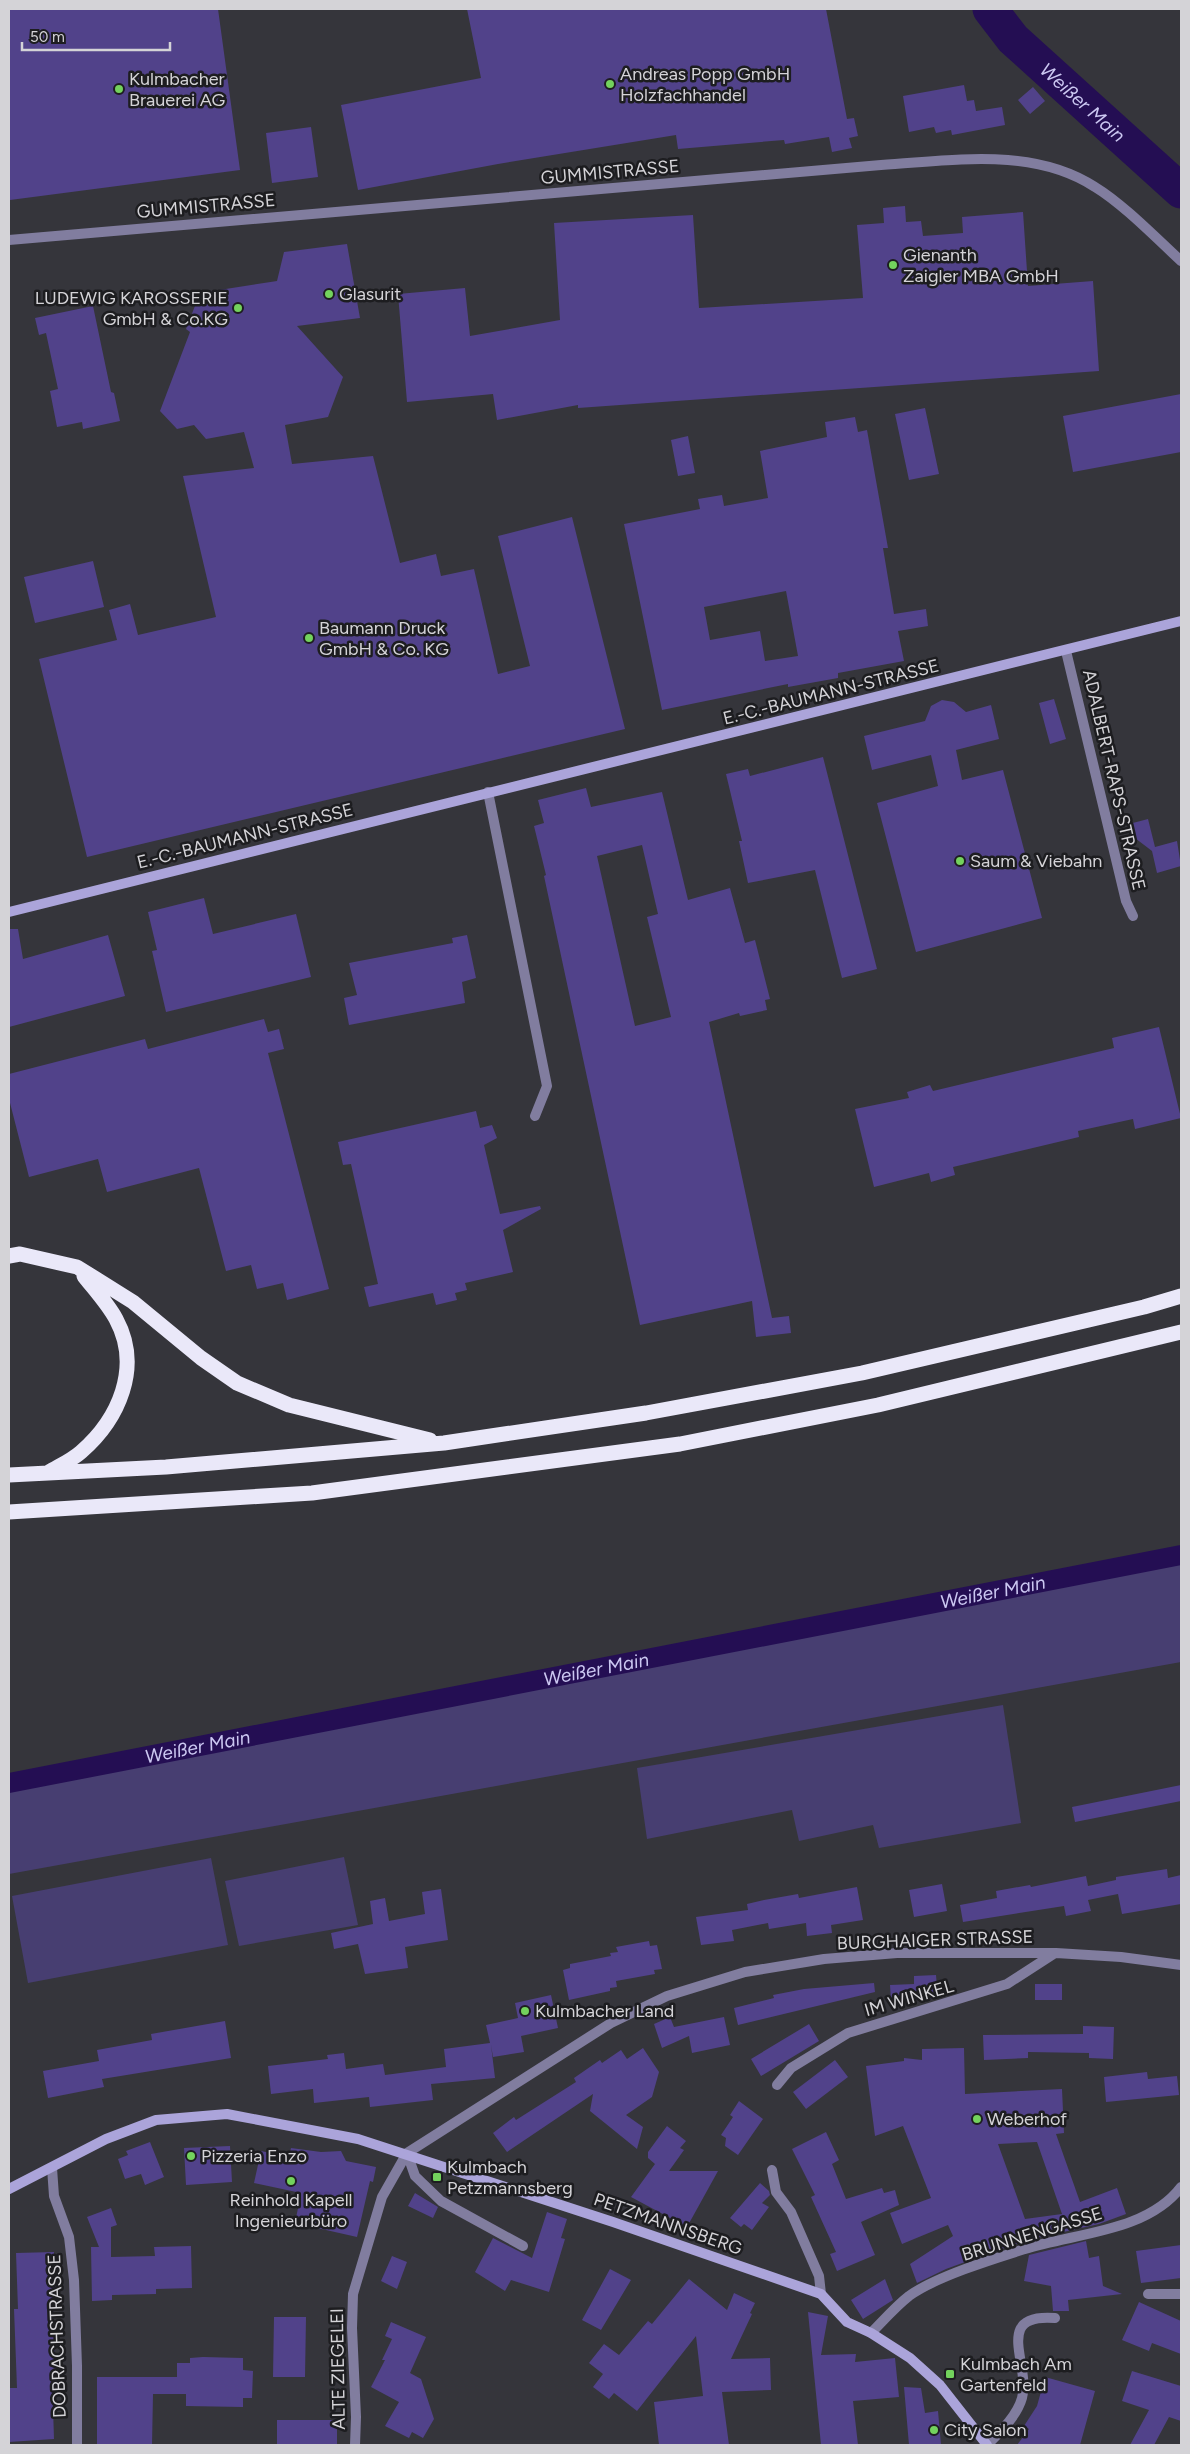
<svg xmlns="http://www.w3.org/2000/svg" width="1190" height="2454" font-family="Figtree,sans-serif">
	<rect width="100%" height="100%" fill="#35353b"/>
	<!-- green -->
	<path fill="#473e71" d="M1181,1556V1662L9,1874V1789Z
		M1003,1705L1021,1823L879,1848L873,1825L799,1841L792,1810L647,1839L637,1768Z
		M344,1857L358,1925L239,1946L225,1881Z
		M211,1858L228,1945L28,1983L12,1896Z"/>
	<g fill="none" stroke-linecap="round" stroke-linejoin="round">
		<!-- canal -->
		<path stroke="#240e53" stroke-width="20" id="s1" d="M9,1783L1181,1555"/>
		<!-- river -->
		<path stroke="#240e53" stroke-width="35" id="s2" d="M990,9L1013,39L1181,191"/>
	</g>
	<!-- building -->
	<path fill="#51428a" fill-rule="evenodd" d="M9,9H218L240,170L10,200Z
		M467,9H826L847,119L854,118L858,136L849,138L852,148L832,152L829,137L785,144L784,140L678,149L676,135L498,164L358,190L341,105L481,78Z
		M964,85L967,101L974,100L976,111L1002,107L1005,125L952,135L951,130L936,133L934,127L909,132L903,96Z
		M1033,87L1045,101L1030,114L1018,100Z
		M311,127L318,177L272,183L266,133Z
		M905,206L906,222L921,221L923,236L963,233L962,217L1023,212L1028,286L1093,281L1099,371L578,408V405L497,420L493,394L407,402L398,294L465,288L470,336L560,320L554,223L693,215L699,308L863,298L857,225L884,223L883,208Z
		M347,244L360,318L297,326L343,377L328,417L285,425L292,464L373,456L400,563L436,554L441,576L474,569L498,674L530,666L498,536L572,517L625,729L87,857L39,659L117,640L109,610L130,604L138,635L216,617L183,476L254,468L244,432L206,439L194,425L177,429L160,411L190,332L186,329L200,293L277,281L284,252Z
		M93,306L111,392L114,393L120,421L83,429L82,422L57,427L50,391L58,389L46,333L39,335L35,318Z
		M1181,394V452L1073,472L1063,416Z
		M925,408L939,474L909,480L895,414Z
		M855,417L858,432L867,430L888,548H883L894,614L926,609L928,626L898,631L904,661L838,673V678L788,687V684L662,710L624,524L700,509L698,499L722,495L724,506L768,498L760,451L827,437L825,422ZM786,591L798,656L765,661L760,631L710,640L704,607Z
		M688,436L695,473L678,476L671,440Z
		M93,561L104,607L35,623L24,577Z
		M1054,699L1066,739L1050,744L1039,703Z
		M942,700L954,702L966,712L991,705L999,739L956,750L962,780L1003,770L1042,918L916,952L877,803L938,786L931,755L872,770L864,736L925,721L931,706Z
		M823,757L877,969L842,978L815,870L748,883L739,841H742L726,774L748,769L750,776Z
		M586,788L591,807L662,792L688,900L730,888L745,943L755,940L770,999L765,1000L767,1010L740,1016L739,1013L709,1022L772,1318L789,1316L791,1333L756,1337L752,1301L640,1325L544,876L546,875L534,826L544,823L538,800ZM642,845L658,914L647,917L671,1017L635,1026L597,856Z
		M1148,819L1155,847L1177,841L1181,866L1157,873L1152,851L1131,835L1129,824Z
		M204,898L213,934L296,914L311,977L166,1012L152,951L157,950L148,912Z
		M9,929H18L23,959L108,935L125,996L9,1027Z
		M467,935L476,978L462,982L465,1003L349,1025L344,998L357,995L349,963L453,943L452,938Z
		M264,1019L268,1032L279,1029L284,1049L268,1053L329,1289L287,1300L283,1283L257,1289L251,1265L226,1271L199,1168L107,1192L98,1159L29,1177L9,1099V1074L145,1039L148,1049Z
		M1159,1027L1181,1118L1135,1129L1133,1119L1078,1131L1079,1137L953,1167L955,1175L931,1182L929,1173L874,1187L855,1109L909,1098L907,1092L930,1085L933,1091L1114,1048L1112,1038Z
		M476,1111L480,1128L492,1125L497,1138L484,1145L500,1214L540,1206L541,1209L503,1230L513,1272L465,1283L467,1290L455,1293L457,1300L436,1305L433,1293L369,1307L364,1287L378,1284L351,1164L343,1165L338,1142Z
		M1181,1785V1801L1075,1822L1072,1807Z
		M1167,1869L1168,1878L1181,1875V1904L1122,1914L1118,1894L1088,1900L1091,1911L1066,1916L1064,1906L963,1922L960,1905L997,1898L996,1891L1030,1885L1031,1887L1086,1876L1088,1886L1116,1880V1877Z
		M942,1884L947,1911L914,1917L909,1890Z
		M857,1887L863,1920L831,1925L832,1933L807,1936L806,1923L769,1929L768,1923L732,1930L734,1941L701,1945L696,1917L748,1910L747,1904L764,1900L798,1894L799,1898Z
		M441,1889L448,1940L405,1947L408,1968L365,1974L358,1944L334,1949L331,1933L373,1924L370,1901L385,1898L389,1921L425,1914L422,1892Z
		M649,1941L650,1946L657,1945L662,1969L654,1970L655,1974L616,1981L617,1987L610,1988V1991L569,2000L563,1970L570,1968V1964L611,1956L610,1953L618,1952L616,1947Z
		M936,1975L938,1998L891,2001L890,1985L914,1984V1976Z
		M874,1983L875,1992L738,2025L734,2008L774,1998L773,1995L804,1989Z
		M1035,1984H1062V2000H1035Z
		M551,1995L558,2028L521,2036L524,2052L493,2057L491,2045L495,2078L431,2084L433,2100L370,2107L369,2097L314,2103L313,2089L271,2094L268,2066L328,2059L327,2055L344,2053L346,2069L383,2064L385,2075L446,2067L444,2049L490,2043L486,2025L518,2018L515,2003Z
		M670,2017L674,2027L724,2017L730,2045L692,2053L689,2036L662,2048L654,2024Z
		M225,2021L231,2058L102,2079L104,2087L48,2098L43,2071L99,2061L97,2050L152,2040L151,2034Z
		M809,2024L819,2041L761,2076L751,2059Z
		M1083,2026L1114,2027L1113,2059L1089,2058V2053L1028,2052V2058L984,2060L983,2035L1083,2034Z
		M643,2048L659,2072L652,2097L626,2115L643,2127L637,2149L590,2111L593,2094L507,2152L493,2133L514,2117L516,2120L576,2082L574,2078L600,2060L602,2063L621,2050L627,2059Z
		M964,2048L965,2094L1062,2089L1064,2133L1056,2134L1080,2202L1117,2188L1126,2214L1099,2224L1032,2239L995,2251L946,2269L917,2283L910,2264L953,2236L948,2225L902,2244L890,2213L931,2198L903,2126L875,2136L866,2066L904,2061V2058L922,2060V2049ZM1037,2142L1062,2214L1025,2219L998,2144Z
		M835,2060L848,2077L806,2109L793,2092Z
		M1147,2072L1148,2079L1177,2076L1179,2095L1106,2102L1104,2077Z
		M739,2101L763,2119L738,2155L725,2146L726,2138L721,2135L733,2117L730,2115Z
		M667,2126L686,2141L680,2148L684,2150L669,2171H718L687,2227L631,2197L655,2164L648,2158V2152Z
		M826,2132L839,2160L832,2164L846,2199L882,2188L884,2193L895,2190L899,2205L861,2222L875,2255L837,2271L830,2254L836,2252L811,2197L815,2195L792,2149Z
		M150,2142L164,2177L145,2185L141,2174L125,2179L118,2159L128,2155L126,2151Z
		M230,2146L232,2182L186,2185L184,2148Z
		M291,2148L321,2152L341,2151L346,2161L376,2167L373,2182L370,2181L357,2237L295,2223L301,2193L254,2183L261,2151L289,2157Z
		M760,2183L769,2191L770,2195L762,2203L769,2207L752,2230L744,2224L741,2227L730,2218Z
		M415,2193L438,2207L433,2218L408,2206Z
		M111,2208L117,2225L111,2227V2257L155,2256L154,2247L191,2246L192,2288L156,2289V2294L112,2295V2300L92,2301L91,2247H99L87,2217Z
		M547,2212L567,2219L561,2238L565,2239L549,2292L511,2280L505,2291L475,2272L493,2238L532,2258Z
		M1086,2241L1089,2258L1099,2256L1103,2286L1122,2294L1068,2300L1069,2311H1053L1051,2286L1024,2281L1029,2255Z
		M1181,2245V2278L1141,2283L1136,2251Z
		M54,2252L56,2307H53L56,2376H52L54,2439L9,2442V2388H17L14,2309H18L16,2253Z
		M392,2256L407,2262L397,2289L381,2281Z
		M610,2269L631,2280L601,2330L582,2320Z
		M689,2279L727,2310L734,2293L755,2303L750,2313L752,2314L731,2359L770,2358L771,2390L722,2392L729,2445H659L654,2402L703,2396L696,2336L637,2411L614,2393L609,2399L593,2387L603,2374L589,2363L604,2344L619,2355L648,2321L652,2324Z
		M885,2279L893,2300L863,2319L851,2300Z
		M1139,2302L1181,2321V2354L1152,2343L1149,2351L1122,2340Z
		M808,2312L828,2316L821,2355L856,2354L855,2362L895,2358L899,2397L853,2401L858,2445H821Z
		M274,2317H306L305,2377H273Z
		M391,2322L426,2337L410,2373L421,2379L434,2419L423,2438L412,2432L409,2438L385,2426L399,2402L371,2387L385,2360H382L392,2339L385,2336Z
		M203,2357L243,2358V2370L253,2371L252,2398H243V2407L186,2406V2394H153L152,2445H97V2377H177V2363H190V2358Z
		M1132,2371L1181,2386V2421L1169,2417L1154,2445H1130L1149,2410L1122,2401Z
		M1045,2377L1095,2391L1080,2445H1017L1029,2429L1024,2426L1037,2406Z
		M904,2387L921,2388L925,2413L938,2411L941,2445H909Z
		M277,2420H337V2445H277Z"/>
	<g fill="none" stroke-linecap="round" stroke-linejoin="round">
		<!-- street -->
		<path stroke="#817d9f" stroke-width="10" d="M9,240L881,165C951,161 1032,146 1095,187C1123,204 1156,238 1181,261
			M1066,651L1126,901L1133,916
			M488,792L547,1086L535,1116
			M777,2085L791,2068L848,2033L1007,1984L1055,1953
			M407,2153L415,2176L441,2201L523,2246
			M52,2168L54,2196L69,2237L74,2280L77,2366V2445
			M772,2170L776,2192L791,2212L819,2276L821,2294
			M1148,2294H1181
			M871,2333C883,2321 895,2307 909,2296C935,2277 993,2259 1025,2249C1075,2233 1147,2232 1181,2187
			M355,2445L356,2417L352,2328L353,2294L382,2197L407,2153L611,2023L667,1996L745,1972L824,1959L897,1953H1056L1121,1957L1181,1965
			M987,2445C1000,2432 1017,2416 1022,2398C1031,2364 992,2313 1055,2318"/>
		<!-- secondary -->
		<path stroke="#aba4da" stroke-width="10" d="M9,912L1181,621
			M9,2189L106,2139L156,2120L227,2114L358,2139L613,2222L821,2294L847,2322L871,2333L910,2358L940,2385L987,2445"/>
		<!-- highway -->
		<path stroke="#eae8f9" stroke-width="15" d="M9,1256L20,1254L77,1267L133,1302L201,1358L237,1383L289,1405L430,1440
			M49,1472C59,1466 72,1460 81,1452C119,1419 142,1367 116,1319C108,1304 95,1290 84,1276
			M9,1475L166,1467L444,1443L646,1413L862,1373L1144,1307L1181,1296
			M9,1512L312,1493L680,1444L878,1405L1181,1332"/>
	</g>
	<!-- markers -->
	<g fill="#73d25d" stroke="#1d1d20" stroke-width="2">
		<circle cx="610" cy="84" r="5"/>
		<circle cx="119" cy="89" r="5"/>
		<circle cx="893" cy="265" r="5"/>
		<circle cx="329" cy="294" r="5"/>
		<circle cx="238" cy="308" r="5"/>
		<circle cx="309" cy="638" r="5"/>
		<circle cx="960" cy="861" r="5"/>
		<circle cx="525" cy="2011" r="5"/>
		<circle cx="977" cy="2119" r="5"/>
		<circle cx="191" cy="2156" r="5"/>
		<rect x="432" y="2172" width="10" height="10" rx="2.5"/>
		<circle cx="291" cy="2181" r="5"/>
		<rect x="945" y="2369" width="10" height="10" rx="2.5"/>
		<circle cx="934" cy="2430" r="5"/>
	</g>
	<g text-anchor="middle" stroke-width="5" stroke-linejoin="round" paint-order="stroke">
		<!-- poi labels -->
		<g font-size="18" fill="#d4d3d7" stroke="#1d1d20" text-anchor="start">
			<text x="620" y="80">Andreas Popp GmbH<tspan x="620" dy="21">Holzfachhandel</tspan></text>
			<text x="129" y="85">Kulmbacher<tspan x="129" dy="21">Brauerei AG</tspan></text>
			<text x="903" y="261">Gienanth<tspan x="903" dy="21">Zaigler MBA GmbH</tspan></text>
			<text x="339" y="300">Glasurit</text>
			<text x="228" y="304" text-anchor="end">LUDEWIG KAROSSERIE<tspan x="228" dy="21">GmbH &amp; Co.KG</tspan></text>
			<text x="319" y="634">Baumann Druck<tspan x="319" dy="21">GmbH &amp; Co. KG</tspan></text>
			<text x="970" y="867">Saum &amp; Viebahn</text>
			<text x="535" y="2017">Kulmbacher Land</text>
			<text x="987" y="2125">Weberhof</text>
			<text x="201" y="2162">Pizzeria Enzo</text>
			<text x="447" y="2173">Kulmbach<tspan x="447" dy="21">Petzmannsberg</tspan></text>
			<text x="291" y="2206" text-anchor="middle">Reinhold Kapell<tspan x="291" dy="21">Ingenieurbüro</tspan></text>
			<text x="960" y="2370">Kulmbach Am<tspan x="960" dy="21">Gartenfeld</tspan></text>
			<text x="944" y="2436">City Salon</text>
		</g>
		<!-- street labels -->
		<g font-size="18" fill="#d4d3d7" stroke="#1d1d20">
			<text transform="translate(610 172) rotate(-5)" y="6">GUMMISTRASSE</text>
			<text transform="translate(206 206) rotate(-5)" y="6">GUMMISTRASSE</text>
			<text transform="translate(831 692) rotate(-14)" y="6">E.-C.-BAUMANN-STRASSE</text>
			<text transform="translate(1114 780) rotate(77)" y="6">ADALBERT-RAPS-STRASSE</text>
			<text transform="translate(245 836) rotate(-14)" y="6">E.-C.-BAUMANN-STRASSE</text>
			<text transform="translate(935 1940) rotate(-2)" y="6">BURGHAIGER STRASSE</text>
			<text transform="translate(909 1998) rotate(-16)" y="6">IM WINKEL</text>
			<text transform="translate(668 2224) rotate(19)" y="6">PETZMANNSBERG</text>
			<text transform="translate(1032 2234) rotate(-17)" y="6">BRUNNENGASSE</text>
			<text transform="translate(57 2336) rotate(-92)" y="6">DOBRACHSTRASSE</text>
			<text transform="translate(338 2369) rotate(-91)" y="6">ALTE ZIEGELEI</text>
		</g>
		<!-- water labels -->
		<g font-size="19" font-style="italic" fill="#cbc7f1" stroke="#1d1d20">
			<text dy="7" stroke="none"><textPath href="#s2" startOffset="132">Weißer Main</textPath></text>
			<text dy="7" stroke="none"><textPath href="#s1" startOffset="1002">Weißer Main</textPath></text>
			<text dy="7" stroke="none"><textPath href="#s1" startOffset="598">Weißer Main</textPath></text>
			<text dy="7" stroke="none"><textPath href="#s1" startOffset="192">Weißer Main</textPath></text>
		</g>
	</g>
	<!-- border -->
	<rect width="1190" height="2454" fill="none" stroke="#d4d3d7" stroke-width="20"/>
	<!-- scale -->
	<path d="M22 42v8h148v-8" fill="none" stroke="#d4d3d7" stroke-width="2.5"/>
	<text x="30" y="42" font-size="15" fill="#d4d3d7" stroke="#1d1d20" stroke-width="4" paint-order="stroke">50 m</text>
</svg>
